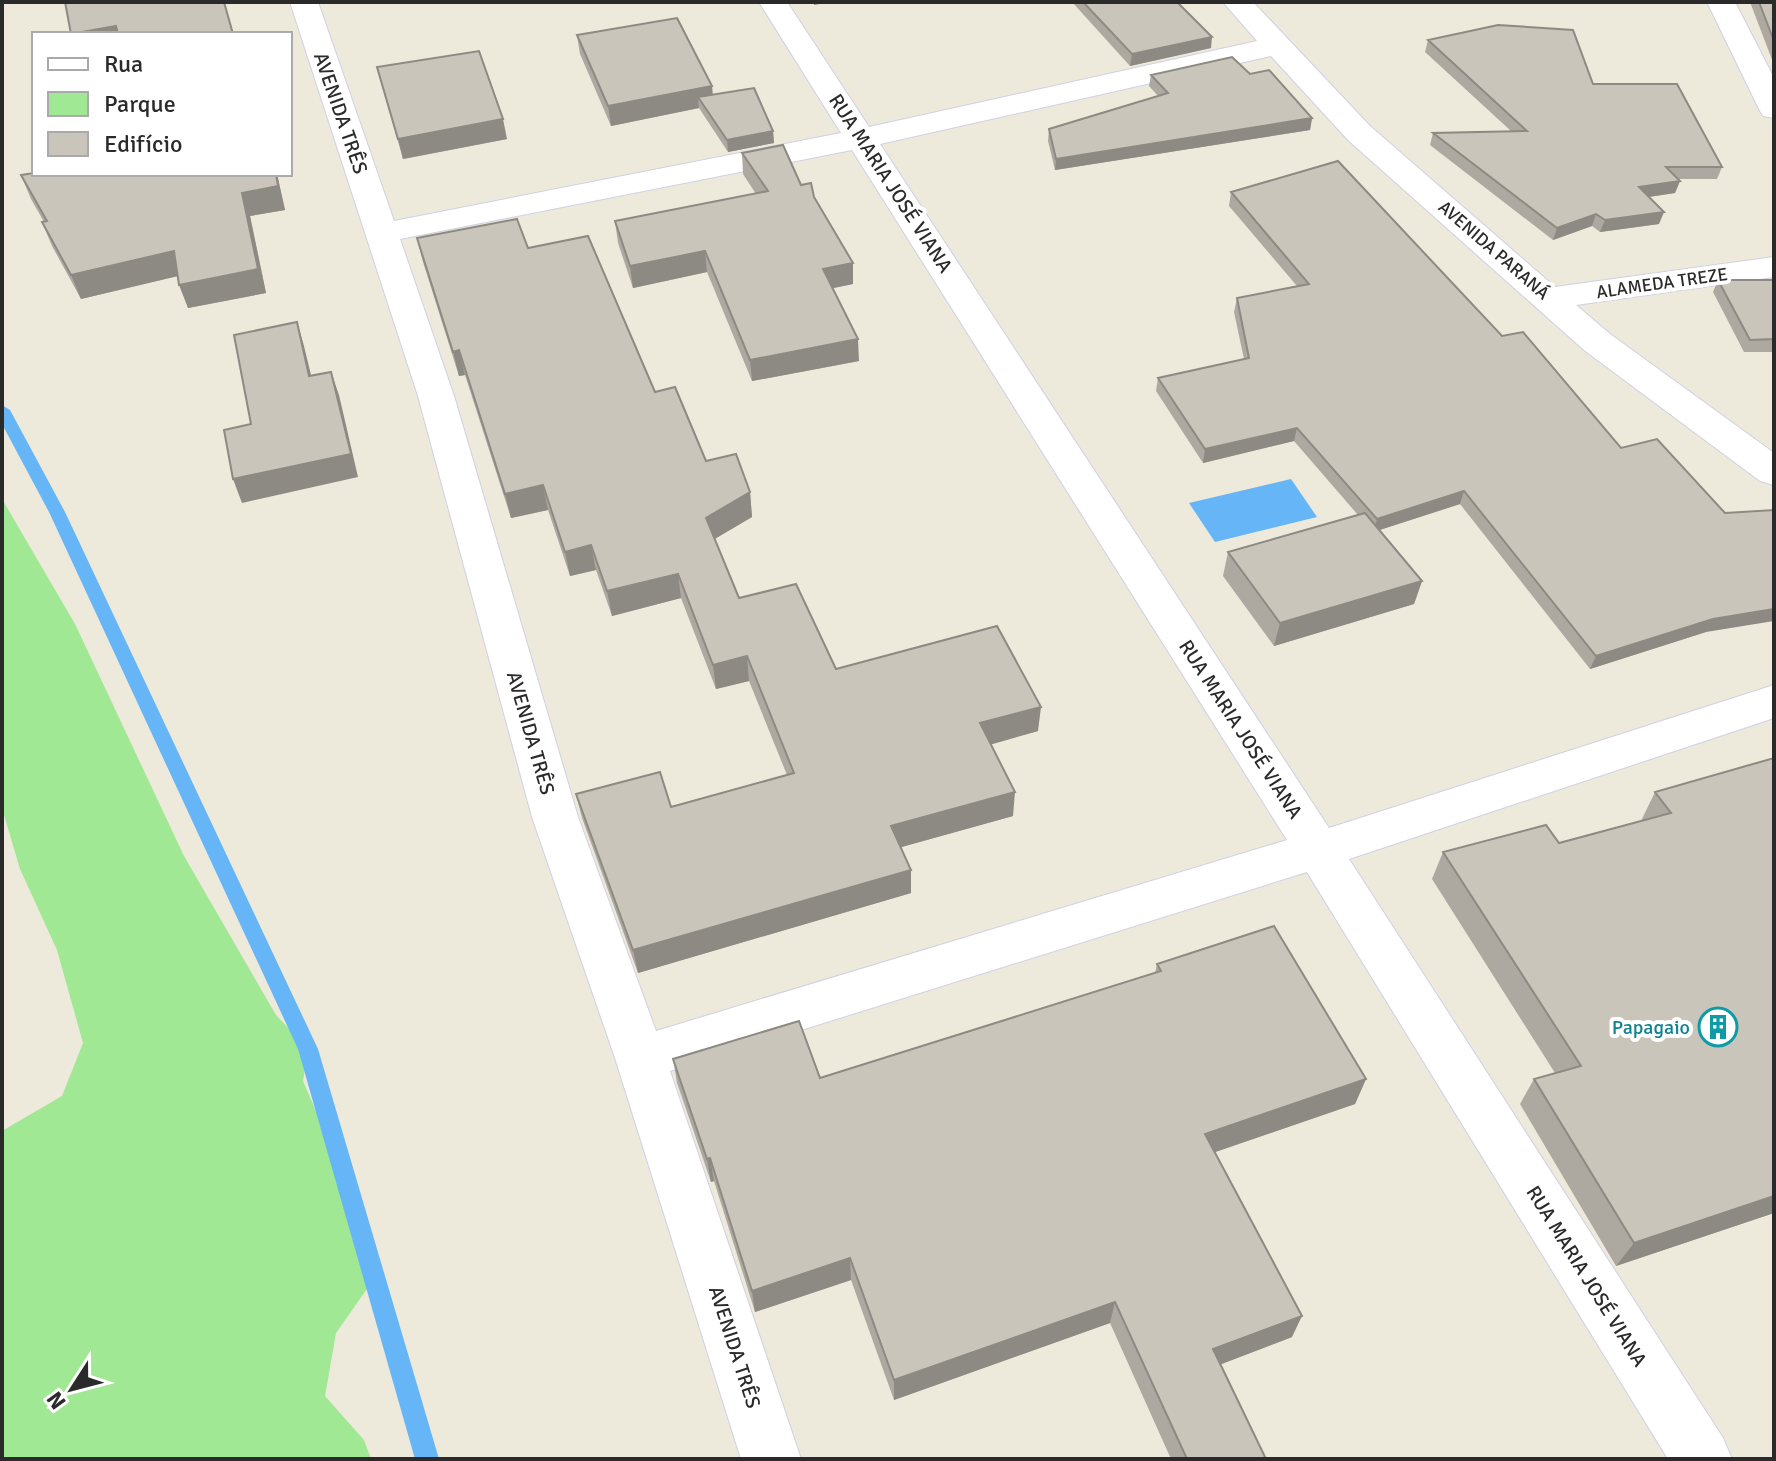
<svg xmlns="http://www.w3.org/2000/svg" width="1776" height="1461" font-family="Signika,sans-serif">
	<rect width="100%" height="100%" fill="#ede9db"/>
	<!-- green -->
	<path fill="#a0e893" d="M2,499L75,624L184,856L276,1015L308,1049L303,1081L364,1223L376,1276L336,1333L325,1396L364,1440L371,1459H2V1131L62,1096L83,1043L57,950L20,869L2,808Z"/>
	<!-- water -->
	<path fill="#66b5f7" d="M1291,479L1317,517L1215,542L1189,503Z"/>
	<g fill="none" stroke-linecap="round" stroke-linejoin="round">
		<!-- stream -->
		<path fill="#66b5f7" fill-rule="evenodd" d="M2,405L10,410L65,512L318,1049L439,1459H415L298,1049L49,512L2,424Z"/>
		<!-- minor casing -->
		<g stroke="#d0d0e4" stroke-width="2">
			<path id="minor" d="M290,2H318L394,221L841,133L759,2H787L869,127L1257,41L1223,2H1253L1370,126L1555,287L1774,257V277L1576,305L1610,334L1774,453V485L1760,481L1584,350L1348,140L1271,56L880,144L1329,828L1774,685V718L1349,859L1723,1438L1732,1459H1668L1307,872L670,1071L801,1459H741L615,1058L532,817L418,396ZM852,150L1287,840L656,1031L578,817L454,396L400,239Z
				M1707,2H1735L1774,78V118L1763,116L1759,109Z"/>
		</g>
		<!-- minor -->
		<use href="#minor" fill="#fff" fill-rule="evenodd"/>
	</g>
	<!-- wall -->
	<path fill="#ada9a1" d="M1072,2H1177L1211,48L1130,66Z
		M1750,2H1774V65Z
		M577,35L712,86L713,95L773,131L774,143L728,152L699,108L611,126L580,54Z
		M1428,40L1593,84L1722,167L1717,179H1678L1680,181L1675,193L1649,197L1659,224L1600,232L1592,226L1553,240L1430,145L1433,133L1511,131L1425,52Z
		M377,67L507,139L403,159Z
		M1250,74L1312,118L1310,130L1055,170L1048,141L1049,129L1158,96L1149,86L1151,75Z
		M742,153L801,185L814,197L853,284L833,288L859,361L752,381L707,272L633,288L618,243L615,221L756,194L743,174Z
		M34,174H277L285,210L250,216L266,293L188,308L178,276L81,299L52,246L42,222H44L31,199L21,175Z
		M1231,192L1706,632L1590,669L1460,504L1380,530L1422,581L1414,604L1274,646L1223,576L1228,552L1358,515L1294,441L1203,463L1156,391L1158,378L1244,359L1234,312L1237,298L1297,286L1229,206Z
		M417,238L528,248L655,392L706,461L750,492L752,517L714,539L739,598L836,669L1038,731L991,744L1013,816L901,847L911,893L638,973L582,818L576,794L671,807L787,775L749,681L716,689L681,598L612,616L596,570L570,576L548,510L511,518L465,375L459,376L423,262Z
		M1718,280H1774V352H1744L1713,292Z
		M1774,758V1213L1616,1266L1520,1104L1534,1079L1555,1073L1432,879L1443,852L1559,843L1641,821L1655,792Z
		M1157,964L1366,1079L1355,1104L1215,1152L1292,1337L1221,1364L1266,1459H1171L1110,1323L894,1400L851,1280L755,1312L714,1181L711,1182L677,1083L673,1059L820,1078L1155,973Z"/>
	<!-- shaded-wall -->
	<path fill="#8d8a83" d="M814,2H831L814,5Z
		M116,26L119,34H73Z
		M1212,37L1211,48L1130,66L1132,54Z
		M712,86L713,106L698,97L699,108L611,126L608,106Z
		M1312,118L1310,130L1055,170L1056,159Z
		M503,119L507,139L403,159L398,139Z
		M773,131L774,143L728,152L727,140Z
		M276,174H277L285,210L250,216L266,293L188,308L179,285L242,193Z
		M1680,181L1675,193L1634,199L1639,187Z
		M1664,212L1659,224L1600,232L1605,220Z
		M1596,214L1592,226L1553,240L1557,228Z
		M174,251L182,275L81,299L71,275Z
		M705,251L707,272L633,288L630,266Z
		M853,263V284L824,290L823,269Z
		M297,322L304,346L317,400L309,376Z
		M858,339L859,361L752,381L750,360Z
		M459,350L465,375L459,376L453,352Z
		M331,372L339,395L358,477L242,503L233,479Z
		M1297,428L1294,441L1203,463L1205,449Z
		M543,485L548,510L511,518L505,494Z
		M1464,491L1460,504L1373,532L1377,519Z
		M750,492L752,517L708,543L706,518Z
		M591,545L596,570L570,576L565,552Z
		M678,574L681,598L612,616L607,591Z
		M1422,581L1414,604L1274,646L1280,623Z
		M1774,609V621L1706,632L1590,669L1596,656L1713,619Z
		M747,656L749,681L716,689L713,665Z
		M1041,707L1038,731L979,748L980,723Z
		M1015,792L1013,816L891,850V826Z
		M911,870V893L638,973L633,950Z
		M1366,1079L1355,1104L1198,1158L1205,1134Z
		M710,1158L714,1181L711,1182L707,1159Z
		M1774,1196V1213L1616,1266L1634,1243Z
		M850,1258L851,1280L755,1312L752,1291Z
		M1115,1302L1110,1323L894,1400V1380Z
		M1302,1316L1292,1337L1206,1370L1213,1349Z"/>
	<!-- building -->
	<path fill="#c9c5bb" stroke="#8d8a83" stroke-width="2" d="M65,2H224L233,34H118L116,26L71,34Z
		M1083,2H1177L1212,37L1132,54Z
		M1759,2H1774V41Z
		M677,18L712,86L608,106L577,35Z
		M1498,25L1573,30L1593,84H1677L1722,167H1666L1680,181L1639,187L1664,212L1605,220L1596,214L1557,228L1433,133L1527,131L1428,40Z
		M479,51L503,119L398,139L377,67Z
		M1232,57L1250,74L1269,70L1312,118L1056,159L1049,129L1168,93L1151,75Z
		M754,88L773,131L727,140L698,97Z
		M783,145L801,185L811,183L814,197L853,263L823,269L858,339L750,360L705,251L630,266L615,221L768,191L742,153Z
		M1338,161L1502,336L1523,332L1621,448L1657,439L1725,513L1774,510V609L1713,619L1596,656L1464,491L1377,519L1297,428L1205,449L1158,378L1249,358L1237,298L1309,284L1231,192Z
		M34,173L276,174L278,186L242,193L258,269L179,285L174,251L71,275L42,222L47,221L21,175Z
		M517,219L528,248L588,236L655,392L675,387L706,461L736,454L750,492L706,518L739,598L796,584L836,669L997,626L1041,707L980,723L1015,792L891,826L911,870L633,950L576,794L660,772L671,807L794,773L747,656L713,665L678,574L607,591L591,545L565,552L543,485L505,494L459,350L453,352L417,238Z
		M1718,280H1774V339L1750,340Z
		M297,322L309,376L331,372L351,454L233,479L224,430L251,424L234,335Z
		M1365,513L1422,581L1280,623L1228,552Z
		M1774,758V1196L1634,1243L1534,1079L1581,1066L1443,852L1546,825L1559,843L1671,813L1655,792Z
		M1274,926L1366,1079L1205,1134L1302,1316L1213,1349L1266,1459H1187L1115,1302L894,1380L850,1258L752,1291L710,1158L707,1159L673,1059L799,1021L820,1078L1161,971L1157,964Z"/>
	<!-- icons -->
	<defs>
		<g id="building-ring" transform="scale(2)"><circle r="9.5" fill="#fff" stroke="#0f9aa8" stroke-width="1.5"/><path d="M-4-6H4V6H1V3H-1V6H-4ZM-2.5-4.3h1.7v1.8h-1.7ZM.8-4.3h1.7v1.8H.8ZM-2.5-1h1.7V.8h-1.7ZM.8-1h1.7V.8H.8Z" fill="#0f9aa8"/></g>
	</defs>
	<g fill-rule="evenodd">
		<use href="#building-ring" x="1718" y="1027"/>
	</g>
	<g text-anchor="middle" stroke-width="8" stroke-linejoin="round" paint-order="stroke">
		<!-- far-street labels -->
		<g font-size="18" fill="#2a2a2a" stroke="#fff">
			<text transform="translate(1494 250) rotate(41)" y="6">AVENIDA PARANÁ</text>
			<text transform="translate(1662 283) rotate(-8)" y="6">ALAMEDA TREZE</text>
		</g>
		<!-- street labels -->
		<g font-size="20" fill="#2a2a2a" stroke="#fff">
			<text transform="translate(341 113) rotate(71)" y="7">AVENIDA TRÊS</text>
			<text transform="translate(891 183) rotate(57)" y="7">RUA MARIA JOSÉ VIANA</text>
			<text transform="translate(1241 729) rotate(57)" y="7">RUA MARIA JOSÉ VIANA</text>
			<text transform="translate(531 733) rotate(74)" y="7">AVENIDA TRÊS</text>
			<text transform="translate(1587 1276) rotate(58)" y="7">RUA MARIA JOSÉ VIANA</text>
			<text transform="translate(735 1347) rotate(72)" y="7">AVENIDA TRÊS</text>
		</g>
		<!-- culture labels -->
		<g font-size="20" fill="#0d838f" stroke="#fff" text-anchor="end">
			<text x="1690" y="1034">Papagaio</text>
		</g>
	</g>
	<!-- border -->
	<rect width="1776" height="1461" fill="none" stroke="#2a2a2a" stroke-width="8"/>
	<!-- legend -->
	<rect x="32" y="32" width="260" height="144" fill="#ffffff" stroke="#aaaaaa" stroke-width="2"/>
	<rect x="48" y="58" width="40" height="12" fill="#ffffff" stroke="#aaaaaa" stroke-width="2"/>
	<text x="104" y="72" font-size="24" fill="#2a2a2a">Rua</text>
	<rect x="48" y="92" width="40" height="24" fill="#a0e893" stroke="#aaaaaa" stroke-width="2"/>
	<text x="104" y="112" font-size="24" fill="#2a2a2a">Parque</text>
	<rect x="48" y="132" width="40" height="24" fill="#c9c5bb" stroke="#aaaaaa" stroke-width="2"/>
	<text x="104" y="152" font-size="24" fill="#2a2a2a">Edifício</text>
	<!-- north arrow -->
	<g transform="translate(72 1389) rotate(234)" stroke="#ffffff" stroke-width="6" paint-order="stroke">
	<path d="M0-6L14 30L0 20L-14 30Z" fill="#2a2a2a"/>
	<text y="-12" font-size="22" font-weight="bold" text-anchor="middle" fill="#2a2a2a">N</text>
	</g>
</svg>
